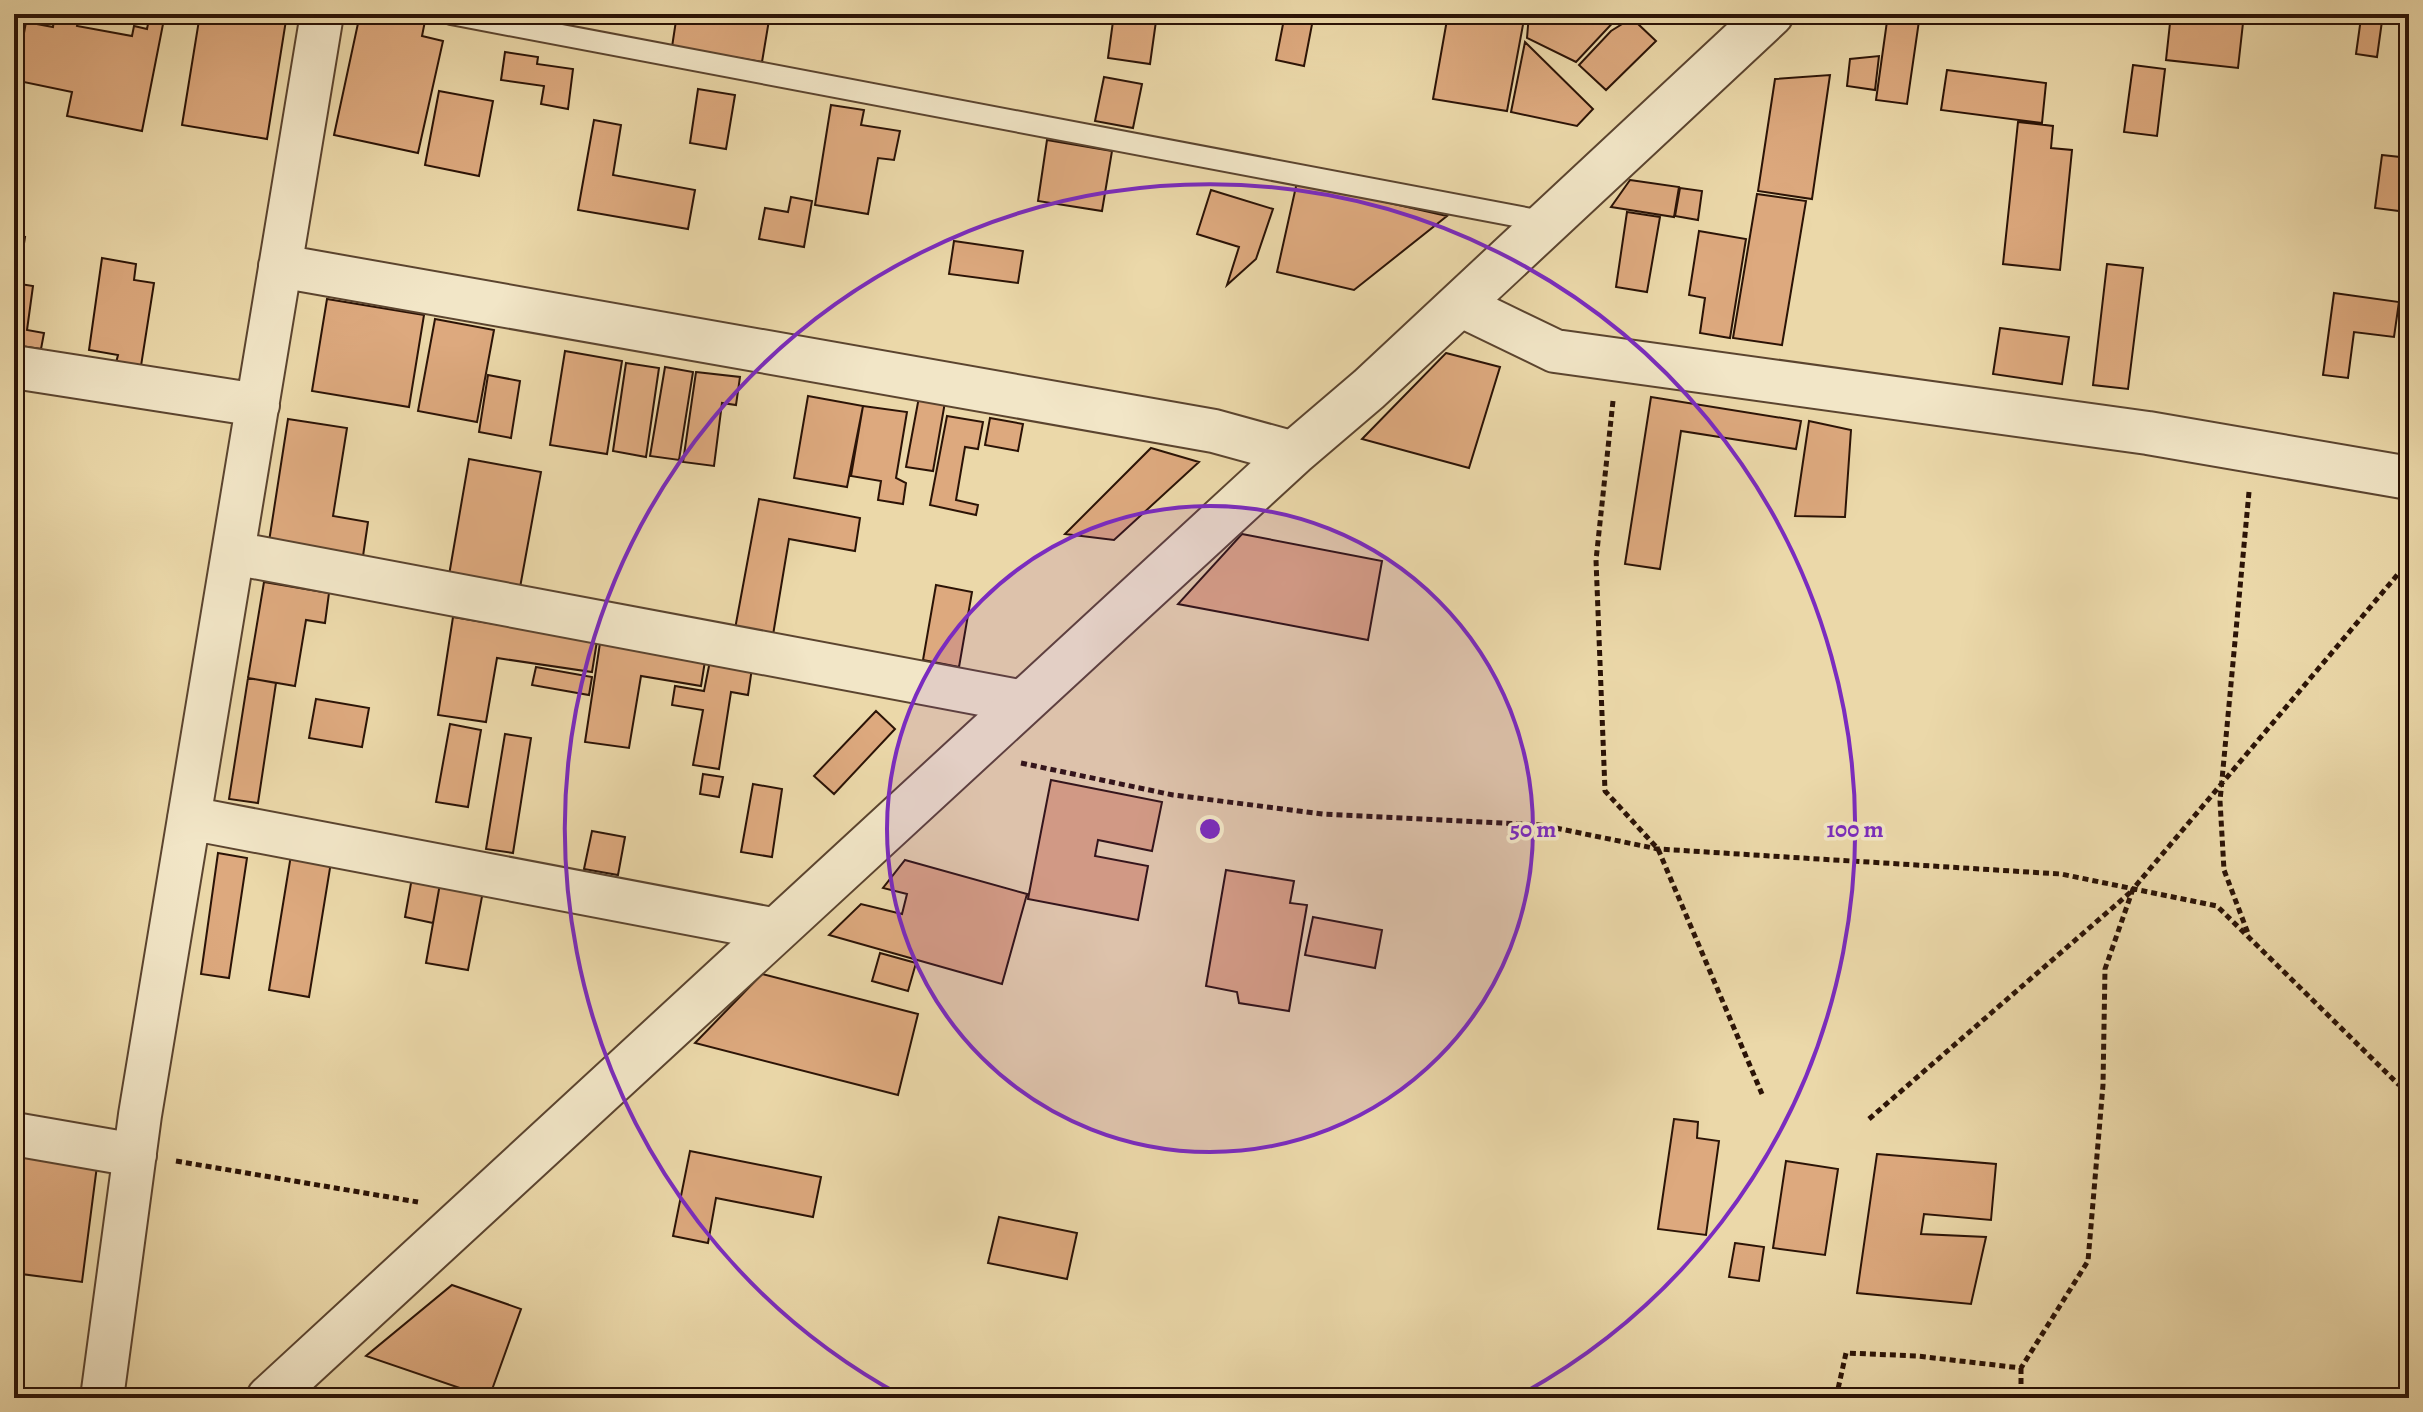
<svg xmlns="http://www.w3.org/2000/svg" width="2423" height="1412" font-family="Alegreya,serif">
	<rect width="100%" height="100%" fill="#ebd8a9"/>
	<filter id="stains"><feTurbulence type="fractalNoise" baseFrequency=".0025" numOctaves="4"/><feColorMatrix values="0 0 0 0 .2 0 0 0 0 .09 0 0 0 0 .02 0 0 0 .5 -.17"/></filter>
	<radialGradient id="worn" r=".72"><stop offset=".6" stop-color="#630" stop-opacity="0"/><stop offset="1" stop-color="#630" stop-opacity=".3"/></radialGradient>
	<!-- building -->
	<path fill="#dda97e" stroke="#2b1306" stroke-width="2" d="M55,14H79L77,26L132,36L134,26L147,29L150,14H165L142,131L67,116L72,92L14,80V54L20,55L26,22L53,27Z
		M110,14H148L147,20Z
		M200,14H287L267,139L182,125Z
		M360,14L426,16L422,36L443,41L418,153L334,135Z
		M677,14H770L762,62L672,47Z
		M1114,14H1157L1150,64L1108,58Z
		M1285,14H1314L1304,66L1276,60Z
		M1448,14H1525L1507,111L1433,99Z
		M1529,14H1621L1576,62L1527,38Z
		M1888,14H1920L1907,104L1876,100Z
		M2171,14H2244L2238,68L2166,60Z
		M2361,18L2382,21L2377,57L2356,54Z
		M1627,21L1638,24L1656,41L1606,90L1579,65L1611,31Z
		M1525,42L1593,109L1577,126L1511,112Z
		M505,52L538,57L537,64L573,69L568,109L541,104L544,86L501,80Z
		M1879,56L1875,90L1847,86L1850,59Z
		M2133,65L2165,69L2157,136L2124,132Z
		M1947,70L2046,83L2042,123L1941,110Z
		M1830,75L1812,199L1758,191L1775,79Z
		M1104,77L1142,84L1133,128L1095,121Z
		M698,89L735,95L726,149L690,143Z
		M439,91L493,101L479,176L425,165Z
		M831,105L864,110L861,125L900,131L894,160L878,158L868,214L815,205Z
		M594,120L621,125L613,175L695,190L688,229L578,210Z
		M2018,122L2053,126L2051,148L2072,150L2060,270L2003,264Z
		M1047,140L1112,151L1102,211L1038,201Z
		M2382,155L2409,158L2407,212L2375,208Z
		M1630,180L1679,187L1674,217L1611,207Z
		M1297,182L1447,216L1354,290L1277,272Z
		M1680,188L1702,191L1698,220L1675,216Z
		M1211,190L1273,209L1256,259L1227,285L1239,247L1197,234Z
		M1757,194L1806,201L1782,345L1733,338Z
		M791,197L812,201L804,247L759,239L765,208L788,212Z
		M1627,212L1660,217L1647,292L1616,287Z
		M1699,231L1746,239L1730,338L1700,333L1705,298L1689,295Z
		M14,236L25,237L20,270H14Z
		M954,241L1023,251L1018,283L949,274Z
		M102,258L136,264L134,280L154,283L141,366L116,363L118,355L89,350Z
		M2107,264L2143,268L2128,389L2093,385Z
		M14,283L33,286L27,330L44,333L41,349L14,345Z
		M2334,293L2399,302L2394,337L2354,332L2348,378L2323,375Z
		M327,299L424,315L409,407L312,391Z
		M435,319L494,330L477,422L418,411Z
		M2000,328L2069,337L2062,384L1993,374Z
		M565,351L622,361L607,454L550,445Z
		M1446,353L1500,367L1469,468L1362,439Z
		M626,363L659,368L646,457L613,451Z
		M665,367L693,372L679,460L650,456Z
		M696,372L740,377L736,405L722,403L714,466L683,462Z
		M488,375L520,381L511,438L479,432Z
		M808,396L863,406L847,487L794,478Z
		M919,397L945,402L933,471L906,467Z
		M1651,397L1801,421L1796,449L1681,431L1660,569L1625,564Z
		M863,406L907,412L896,478L906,483L903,504L878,500L881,481L851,476Z
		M947,416L983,422L978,449L965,447L956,500L978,505L976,515L930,505Z
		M990,418L1023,424L1018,451L985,445Z
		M288,419L347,428L333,516L368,522L362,563L268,548Z
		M1809,421L1851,430L1845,517L1795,516Z
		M1151,448L1199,462L1114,540L1065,534Z
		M469,459L541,472L519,593L448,581Z
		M759,499L860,518L855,551L789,539L773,635L735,629Z
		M1242,534L1382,561L1368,640L1178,604Z
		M264,582L329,593L325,623L306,620L295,686L248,678Z
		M936,585L972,592L959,667L923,660Z
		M453,617L597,641L592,672L497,658L486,722L438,715Z
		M600,643L705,661L701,686L641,676L629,748L585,742Z
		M710,661L752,668L748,695L731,692L719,769L693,765L703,710L672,705L675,686L704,691Z
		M536,667L592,677L589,695L532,685Z
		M248,678L276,683L258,803L229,799Z
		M316,699L369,708L362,747L309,738Z
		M876,711L895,729L834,794L814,776Z
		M450,724L481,730L468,807L436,802Z
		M505,734L531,738L513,853L486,849Z
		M703,774L723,777L719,797L700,794Z
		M1051,780L1162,802L1152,851L1098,840L1095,856L1148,866L1138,920L1028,899Z
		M753,784L782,789L772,857L741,852Z
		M592,831L625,837L618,875L584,869Z
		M218,853L247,858L229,978L201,974Z
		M291,855L331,862L309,997L269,990Z
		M905,860L1027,894L1002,984L829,935L861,904L902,914L907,894L883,888Z
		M1226,870L1294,881L1290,903L1307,905L1289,1011L1239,1003L1237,992L1206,986Z
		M413,872L441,878L433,923L405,917Z
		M441,878L484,886L468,970L426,963Z
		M1313,917L1382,930L1375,968L1305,955Z
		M880,953L916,963L908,991L872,981Z
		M762,974L918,1014L898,1095L695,1043Z
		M1674,1119L1698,1122L1697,1138L1719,1141L1706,1235L1658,1229Z
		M14,1146L98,1158L82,1282L14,1273Z
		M690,1151L821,1177L813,1217L716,1198L708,1243L673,1236Z
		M1877,1154L1996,1164L1991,1220L1924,1214L1921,1234L1986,1237L1971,1304L1857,1293Z
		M1786,1161L1838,1169L1825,1255L1773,1248Z
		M999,1217L1077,1233L1067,1279L988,1263Z
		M1735,1243L1764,1247L1759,1281L1729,1277Z
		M452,1285L521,1309L489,1398L366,1356Z"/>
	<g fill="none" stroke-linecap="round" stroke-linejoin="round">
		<!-- service casing -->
		<g stroke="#5b442f" stroke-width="24">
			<path id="service" d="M451,14L1547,222"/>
		</g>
		<!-- minor casing -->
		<g stroke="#5b442f" stroke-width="46">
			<path id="minor" d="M280,266L1214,431L1294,453
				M1460,305L1555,351L2148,433L2409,478
				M14,367L258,405
				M233,553L1024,702
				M189,818L777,930
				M14,1134L135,1155
				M102,1398L140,1115L322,14"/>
		</g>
		<!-- tertiary casing -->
		<g stroke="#5b442f" stroke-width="48">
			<path id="tertiary" d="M269,1398L1294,453L1369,389L1771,14"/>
		</g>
		<!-- path -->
		<path stroke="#2b1306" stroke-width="5" stroke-dasharray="6 4" stroke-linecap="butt" d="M1613,401L1596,560L1605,791L1658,849L1762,1094
			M2249,492L2220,801L2224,870L2249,936
			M1021,763L1173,795L1323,814L1541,825L1658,849L2061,874L2217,906L2398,1084L2409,1087
			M1869,1119L2133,890
			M176,1161L418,1202
			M2021,1368V1398
			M1836,1398L1846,1353L1917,1356L2021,1368L2088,1261L2103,1085L2105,969L2133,889L2409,561"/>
		<!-- service -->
		<use href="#service" stroke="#f2e6c7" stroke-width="20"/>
		<!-- minor -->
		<use href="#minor" stroke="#f2e6c7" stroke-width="42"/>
		<!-- tertiary -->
		<use href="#tertiary" stroke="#f2e6c7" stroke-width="44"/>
	</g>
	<!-- distance rings -->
	<circle cx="1210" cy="829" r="323" fill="#7b2cbf" fill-opacity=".12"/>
	<g fill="none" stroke="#7b2cbf" stroke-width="4">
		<circle cx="1210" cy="829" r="323"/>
		<path d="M902 1396A645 645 0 1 1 1518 1396"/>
	</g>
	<circle cx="1210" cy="829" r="12" fill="#7b2cbf" stroke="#f2e6c7" stroke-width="4"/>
	<g font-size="24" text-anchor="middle" font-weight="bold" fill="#7b2cbf" stroke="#f2e6c7" stroke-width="7" stroke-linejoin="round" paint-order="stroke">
		<text x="1533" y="837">50 m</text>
		<text x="1855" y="837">100 m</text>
	</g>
	<!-- margin -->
	<rect width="2423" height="1412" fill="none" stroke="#ebd8a9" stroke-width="48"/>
	<rect x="16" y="16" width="2391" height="1380" fill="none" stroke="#2b1306" stroke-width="4"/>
	<rect x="24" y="24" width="2375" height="1364" fill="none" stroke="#2b1306" stroke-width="2"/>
	<rect width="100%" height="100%" filter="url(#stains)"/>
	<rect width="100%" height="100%" fill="url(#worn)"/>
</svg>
